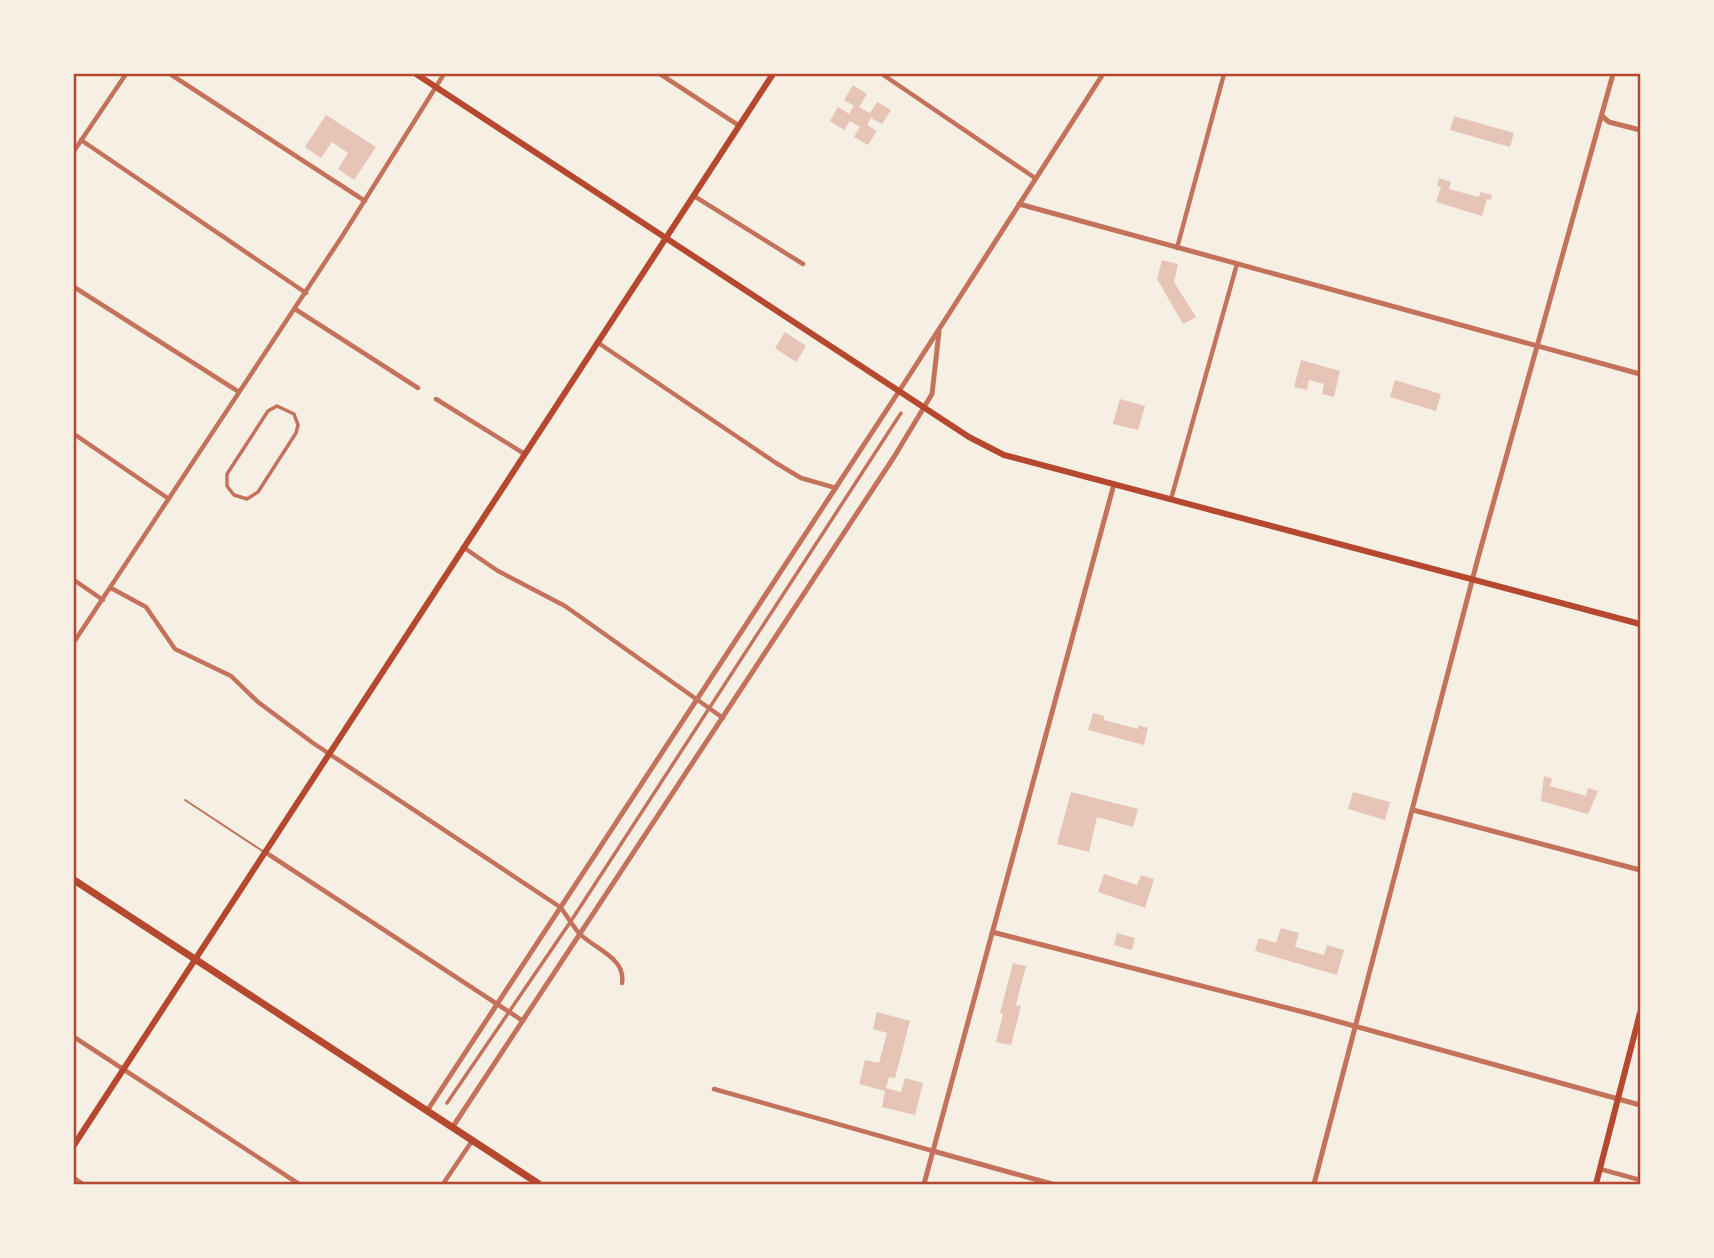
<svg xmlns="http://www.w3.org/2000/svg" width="1714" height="1258" font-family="'DM Sans',sans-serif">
	<rect width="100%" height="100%" fill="#f6efe4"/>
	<!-- building -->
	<path fill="#e6c5b7" d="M853,85L867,94L859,107L870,113L877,102L891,110L882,124L871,118L867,125L877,131L868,145L854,137L860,127L850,121L844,130L830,121L838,107L849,114L854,106L844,100Z
		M326,115L376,147L354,180L338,169L348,153L332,142L321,158L305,147Z
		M1454,116L1514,133L1510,147L1450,130Z
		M1439,178L1451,182L1449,189L1479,197L1480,192L1492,195L1491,200L1487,199L1482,216L1436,202L1441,187L1437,186Z
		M1162,260L1178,264L1174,282L1196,317L1183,324L1157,279Z
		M785,332L806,346L796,362L775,348Z
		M1301,360L1340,371L1334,397L1322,394L1324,384L1309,380L1307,390L1294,387Z
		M1395,380L1441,394L1436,411L1390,397Z
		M1120,399L1145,406L1138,430L1113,424Z
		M1093,713L1104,716V720L1138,729V725L1148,728L1144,745L1088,730Z
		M1544,776L1552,779L1550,786L1586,796L1588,788L1598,791L1588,814L1541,801Z
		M1071,792L1138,809L1133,827L1097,817L1089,852L1057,844Z
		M1353,792L1390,802L1385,820L1348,809Z
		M1104,874L1137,885L1141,875L1154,879L1145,908L1098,892Z
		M1281,928L1299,933L1295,947L1324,955L1327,945L1344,950L1337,975L1255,951L1259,938L1276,943Z
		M1117,933L1135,938L1132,950L1114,945Z
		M1013,963L1026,966L1016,1005L1021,1006L1011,1045L996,1042L1003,1014L1000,1013Z
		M877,1012L910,1021L895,1078L889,1077L886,1088L901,1092L905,1078L923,1083L915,1115L882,1107L885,1091L859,1084L865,1060L879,1063L887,1033L873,1029Z"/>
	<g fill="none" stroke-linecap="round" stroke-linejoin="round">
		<!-- service -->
		<path stroke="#c5725c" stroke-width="2" d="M185,800L264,852"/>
		<!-- pedestrian -->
		<path stroke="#c5725c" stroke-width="3.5" d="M277,406L294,414L298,425L296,433L258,492L247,499L234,495L227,486V474L268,411Z
			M447,1103L571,921L901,413"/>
		<!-- minor -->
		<path stroke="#c5725c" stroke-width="4.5" d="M170,74L365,201
			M660,74L738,125
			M882,74L1035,178
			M81,140L306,293
			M74,151L126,74
			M694,196L803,264
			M1177,248L1224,74
			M74,287L239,392
			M295,309L418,388
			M597,342L776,463L801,478L836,488
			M436,399L523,453
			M74,434L169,499
			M1171,499L1237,264
			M463,547L498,571L565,606L723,718
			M74,580L103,600
			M111,588L146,607L175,649L231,676L258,702L313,743L560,907C567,915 573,927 580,934C595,949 626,958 622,983
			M74,642L343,235L444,74
			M265,852L523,1021
			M74,1037L299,1184
			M714,1089L933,1151
			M1600,1169L1640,1180
			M74,1178L83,1184
			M443,1184L472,1141"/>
		<!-- tertiary -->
		<path stroke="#c5725c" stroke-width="5" d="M1602,116L1609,122L1640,130
			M1019,204L1640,374
			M1413,810L1640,870
			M992,932L1311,1014L1640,1105
			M427,1111L907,379L1103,74
			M452,1128L894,457L932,394L939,332
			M933,1151L1052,1184
			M924,1184L1114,484
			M1314,1184L1478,558L1613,74"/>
		<!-- secondary -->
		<path stroke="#b5482f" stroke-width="6" d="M416,74L969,437L1004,455L1640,624
			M74,1145L773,74
			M1596,1184L1640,1013"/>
		<!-- primary -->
		<path stroke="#b5482f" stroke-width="7" d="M74,880L539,1184"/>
	</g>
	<!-- border -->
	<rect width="1714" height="1258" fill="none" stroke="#f6efe4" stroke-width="150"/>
	<rect x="75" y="75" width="1564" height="1108" fill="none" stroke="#b5482f" stroke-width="2.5"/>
</svg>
